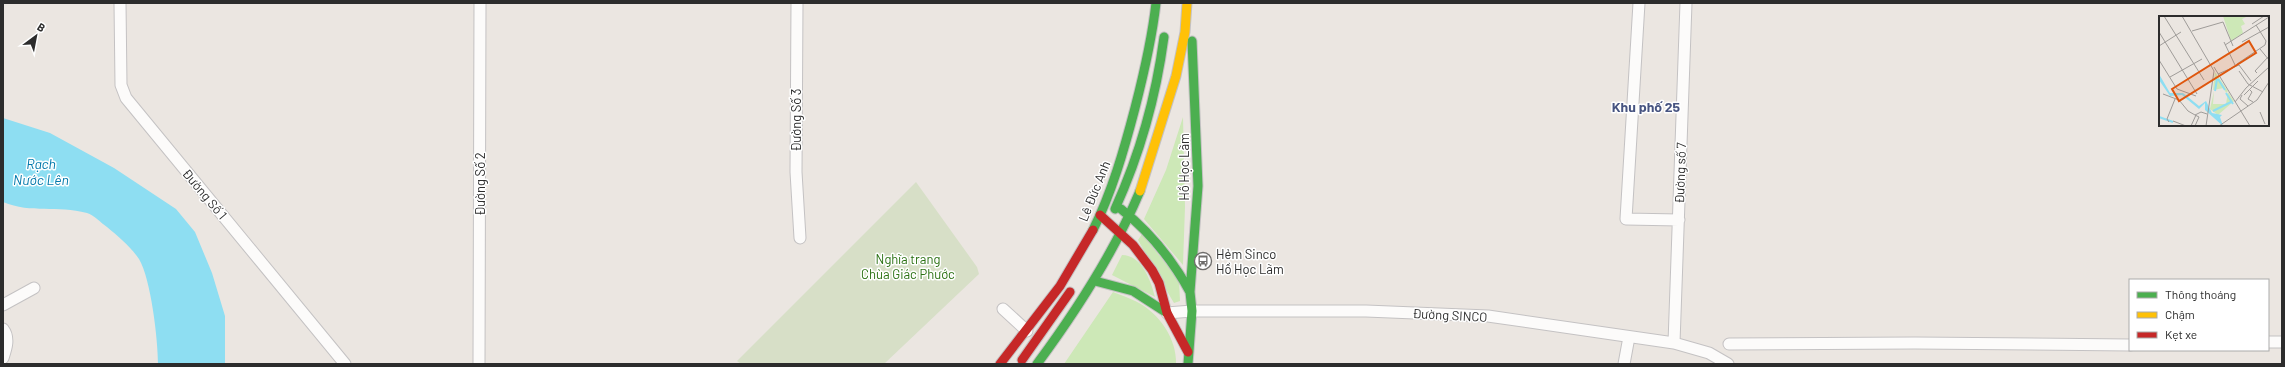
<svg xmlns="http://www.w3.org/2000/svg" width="2285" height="367" font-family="Barlow,sans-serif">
	<rect width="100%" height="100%" fill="#ebe6e1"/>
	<!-- green -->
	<path fill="#cde8b7" d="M1183,117L1185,207L1183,265L1144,219L1166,170Z
		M1142,234L1179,280L1180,301L1174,303L1171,298L1138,240Z
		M1122,255C1142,255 1151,281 1155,297L1112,275Z
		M1113,292C1123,296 1135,300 1144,306C1163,319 1177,342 1176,364H1064Z"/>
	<!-- cemetery -->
	<path fill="#d7dfc7" d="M916,182L977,267L979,274L884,364H741L737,361Z"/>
	<!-- water -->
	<path fill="#8edef2" d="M3,118L50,133L114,168L176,209L195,232L212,273L225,316V364H158C158,340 151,279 139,259C130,246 119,237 107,227C101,223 94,215 87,213C57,205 32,214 3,202Z"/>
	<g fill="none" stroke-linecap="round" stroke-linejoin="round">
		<!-- street casing -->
		<g stroke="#c4c2c3" stroke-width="13">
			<path id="street" d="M120,3L121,85L126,98L345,364
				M797,3L796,172L800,238
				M1639,3L1626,219L1679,220
				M3,305L34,288
				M1003,309L1027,331
				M1167,313L1192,311H1366L1488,316L1674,343L1709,353L1728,364
				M3,329C10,338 6,349 3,358
				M2268,342H2282
				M1674,343L1686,3
				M1729,344L1915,343L2130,345
				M479,364L480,3
				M1624,364L1629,337"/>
		</g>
		<!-- fast casing -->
		<g stroke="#c4c2c3" stroke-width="11">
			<path id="fast" d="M1115,209C1140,154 1156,97 1164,37
				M1121,209C1150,232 1172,259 1190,292
				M1093,230C1112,192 1124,150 1135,108C1144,73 1152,39 1156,3
				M1095,281L1133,291L1167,313
				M1037,364C1077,310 1114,253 1140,191
				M1188,364L1192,311L1190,292L1198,186L1192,41"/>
		</g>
		<!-- slow casing -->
		<g stroke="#c4c2c3" stroke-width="11">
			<path id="slow" d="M1140,191L1176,76L1185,32L1187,3"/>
		</g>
		<!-- jam casing -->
		<g stroke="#c4c2c3" stroke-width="11">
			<path id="jam" d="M1100,215L1133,245L1152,270L1159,283L1167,313L1188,352
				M1022,360L1070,292
				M1000,364L1060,286L1093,230"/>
		</g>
		<!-- street -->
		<use href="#street" stroke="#fcfbfa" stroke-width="11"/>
		<!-- fast -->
		<use href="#fast" stroke="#4caf50" stroke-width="9"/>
		<!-- slow -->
		<use href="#slow" stroke="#ffc107" stroke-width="9"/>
		<!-- jam -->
		<use href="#jam" stroke="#c62828" stroke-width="9"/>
	</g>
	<!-- icons -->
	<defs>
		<g id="bus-ring" transform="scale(0.9)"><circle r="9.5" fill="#fff" stroke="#6f6d6b" stroke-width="1.5"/><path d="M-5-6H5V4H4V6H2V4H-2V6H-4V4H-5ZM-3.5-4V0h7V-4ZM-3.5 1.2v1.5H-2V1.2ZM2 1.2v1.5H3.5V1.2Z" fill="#6f6d6b"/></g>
	</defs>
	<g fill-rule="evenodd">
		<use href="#bus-ring" x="1203" y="261"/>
	</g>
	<g text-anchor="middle" stroke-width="3" stroke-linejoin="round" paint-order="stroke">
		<!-- street labels -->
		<g font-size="13" fill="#2c2c2c" stroke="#fff">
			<text transform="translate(796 120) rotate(-90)" y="5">Đường Số 3</text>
			<text transform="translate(1184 167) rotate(-90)" y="5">Hồ Học Lãm</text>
			<text transform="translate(1680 173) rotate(-88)" y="5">Đường số 7</text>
			<text transform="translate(480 184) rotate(-90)" y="5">Đường Số 2</text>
			<text transform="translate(1094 191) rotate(-68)" y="5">Lê Đức Anh</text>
			<text transform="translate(205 194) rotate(50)" y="5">Đường Số 1</text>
			<text transform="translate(1450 315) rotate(3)" y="5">Đường SINCO</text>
		</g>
		<!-- poi labels -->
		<g font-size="13" fill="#2c2c2c" stroke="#fff" text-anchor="start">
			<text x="1216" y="259">Hẻm Sinco<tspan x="1216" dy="15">Hồ Học Lãm</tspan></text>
		</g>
		<!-- park labels -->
		<g font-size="13" fill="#2b7113" stroke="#fff">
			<text x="908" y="264">Nghĩa trang<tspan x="908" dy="15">Chùa Giác Phước</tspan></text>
		</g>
		<!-- neighbourhood labels -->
		<g font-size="14" font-weight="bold" fill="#475481" stroke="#fff">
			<text x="1646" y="112">Khu phố 25</text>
		</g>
		<!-- water labels -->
		<g font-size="14" font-style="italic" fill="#0078ab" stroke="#fff">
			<text x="41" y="169">Rạch<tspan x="41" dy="16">Nước Lên</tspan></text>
		</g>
	</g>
	<!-- overview -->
	<g transform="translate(2159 16)">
		<rect width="110" height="110" fill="#ebe6e1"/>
		<path d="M64,0L87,1L83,3L86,8L82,10L84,17L72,25ZM56,56L69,75L67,77L65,72L54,74ZM55,75L54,88H67L69,76L75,85L59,99L51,93Z" fill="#cde8b7"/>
		<path d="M0,58L11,77H24L40,90L47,85L53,97L63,99L61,101L64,110L46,94V87L40,93L23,79L11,80L0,64Z" fill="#8edef2"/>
		<path fill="none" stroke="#8edef2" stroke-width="2" d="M59,63L66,74M56,75L58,63M67,77L74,88M54,95L72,86M0,101L14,106"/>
		<path fill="none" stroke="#9f9c99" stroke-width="1" d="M5,0L45,64M23,0L55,55L47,110M93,8L105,0M33,15L64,6L74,30M0,16L38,78M65,26L76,49M83,26L110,11M66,29L110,1M0,30L22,16M101,33L110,44M0,44L18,73L37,80M78,48L106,29L107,25L97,9M55,51L91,110M80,55L89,68L104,76M98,57L96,55L110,40M59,58L80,49L92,65M11,61L43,43M91,74L93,76L89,83L94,86M4,78L20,84L29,95L36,99L42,96L48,98M83,79L81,83L89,90M85,79L99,65M76,86L87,72L110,51M101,96L106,108M14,105L27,110M10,106L8,103L16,83M32,110L37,99M36,110L40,101L36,99M60,110L98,84L110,66"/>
		<path fill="#df570e" fill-opacity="0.15" stroke="#df570e" stroke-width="2" d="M90,25L97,37L20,85L13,73Z"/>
		<rect width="110" height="110" fill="none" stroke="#2c2c2c" stroke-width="2"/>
	</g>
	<!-- border -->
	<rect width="2285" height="367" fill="none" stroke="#2c2c2c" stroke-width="8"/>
	<!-- legend -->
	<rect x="2129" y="279" width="140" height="72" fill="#ffffff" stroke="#ababab"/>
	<rect x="2137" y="292" width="20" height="6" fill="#4caf50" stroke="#ababab"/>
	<text x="2165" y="299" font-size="12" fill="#2c2c2c">Thông thoáng</text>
	<rect x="2137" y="312" width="20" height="6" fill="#ffc107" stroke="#ababab"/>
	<text x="2165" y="319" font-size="12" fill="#2c2c2c">Chậm</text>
	<rect x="2137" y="332" width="20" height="6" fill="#c62828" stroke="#ababab"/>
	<text x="2165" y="339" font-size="12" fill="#2c2c2c">Kẹt xe</text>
	<!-- north arrow -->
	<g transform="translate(36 36) rotate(32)" stroke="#ffffff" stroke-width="3" paint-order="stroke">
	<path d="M0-3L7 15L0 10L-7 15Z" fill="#2c2c2c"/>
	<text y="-6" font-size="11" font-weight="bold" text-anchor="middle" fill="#2c2c2c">B</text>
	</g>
</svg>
